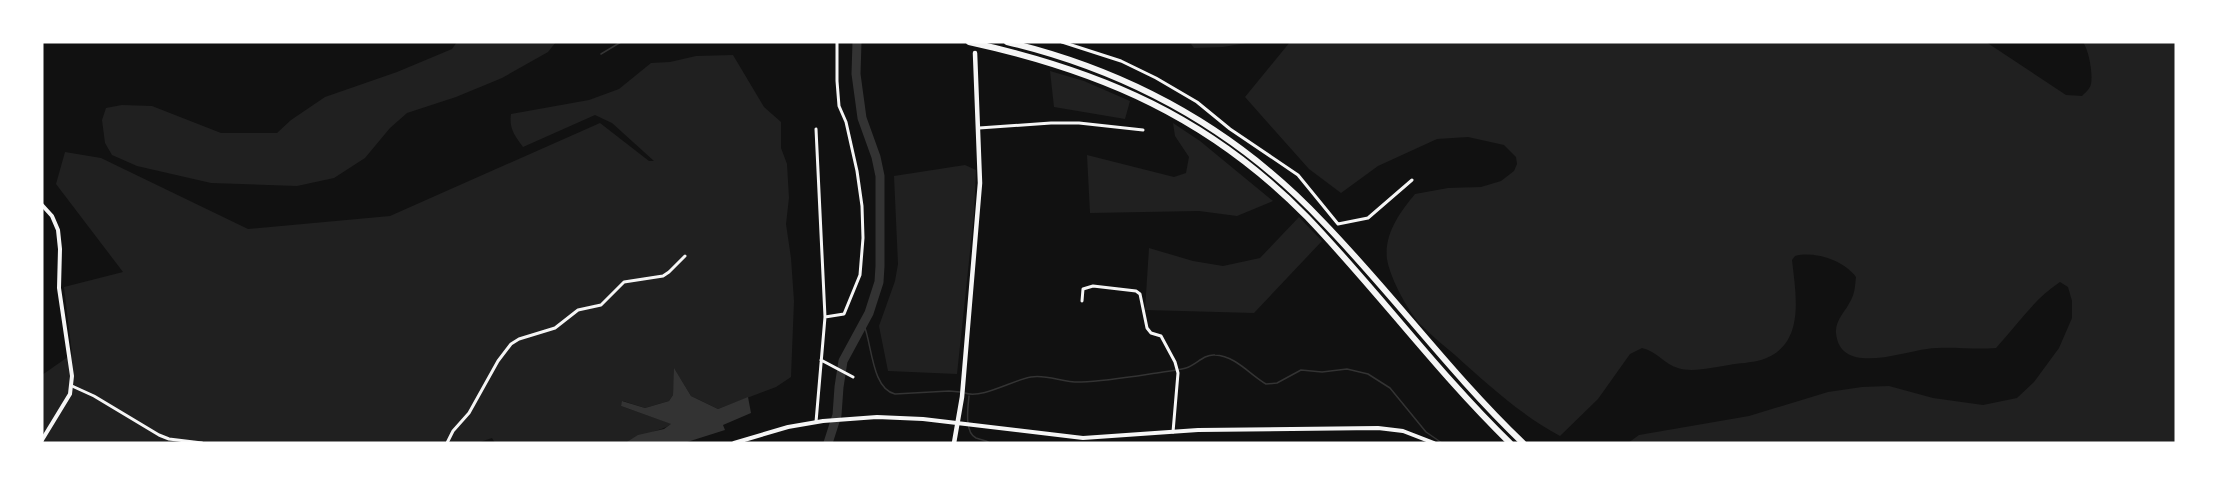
<svg xmlns="http://www.w3.org/2000/svg" width="2218" height="485" font-family="'Work Sans',sans-serif">
	<rect width="100%" height="100%" fill="#111"/>
	<!-- green -->
	<path fill="#202020" d="M457,42H556L548,52L502,78L456,97L407,113L390,128L365,158L334,178L297,186L211,183L137,166L112,155L105,143L102,120L106,108L122,105L152,106L221,133H277L291,120L325,97L397,72L452,49Z
		M1193,42H1252L1223,47L1194,48L1191,44Z
		M1290,42H1986L2066,95L2082,96C2085,93 2090,89 2091,84C2093,73 2089,51 2083,42H2176V443H1628L1639,435L1749,416L1828,392L1862,387L1889,386L1933,398L1983,405L2017,398L2034,382L2059,348L2072,318V301L2068,287L2060,282C2034,299 2017,325 1996,348C1973,350 1949,346 1927,349C1901,352 1840,376 1836,333C1835,320 1846,311 1851,300C1855,293 1855,285 1856,277C1843,260 1815,251 1795,256L1792,260C1796,296 1806,346 1761,360C1751,363 1739,363 1729,365C1713,367 1693,373 1678,368C1664,364 1658,352 1642,348L1630,354L1598,399L1560,436C1521,415 1487,384 1455,355C1443,345 1431,335 1420,324C1408,311 1390,278 1387,259C1384,234 1400,212 1415,194L1448,188L1481,187L1501,181L1514,171L1517,164L1516,157L1504,145L1468,137L1437,139L1378,166L1341,193L1309,169L1245,97Z
		M733,55L764,107L781,122V148L787,164L789,198L786,224L791,258L794,301L791,377L776,387L718,409L691,396L675,370L673,395L669,401L645,408L623,401L621,406L672,424C657,433 641,433 625,443H495L492,438L477,443H42L46,433L42,432V375L72,354L64,287L123,272L56,184L65,152L101,158L248,229L390,216L600,123L649,161H654L612,123L595,115L523,147C514,135 509,128 511,114L589,100L619,89L651,63L670,62L696,56Z
		M1050,71L1084,81L1130,101L1125,119L1054,107Z
		M1173,123L1200,141L1273,201L1237,216L1199,211L1090,213L1087,155L1174,177L1186,173L1189,157L1175,136Z
		M965,165L976,170L974,214L957,374L888,371L879,326L895,281L898,264L894,176Z
		M1299,217L1322,241L1254,313L1145,310L1149,248L1193,261L1223,266L1260,258Z"/>
	<!-- water -->
	<path fill="#333" d="M674,368L691,396L718,409L748,397L751,413L723,425L725,430L684,443H625L638,435L664,429L671,424L621,406L622,401L645,408L669,401L673,395Z"/>
	<g fill="none" stroke-linecap="round" stroke-linejoin="round">
		<!-- stream -->
		<path stroke="#333" stroke-width="1.5" d="M601,54L621,42
			M864,325C872,345 872,389 895,394L949,391L960,392
			M965,393C982,399 1013,380 1031,377C1047,374 1064,383 1081,382C1108,381 1136,376 1163,372C1171,371 1179,370 1186,368C1196,365 1204,354 1215,355C1236,356 1250,375 1266,384L1277,383L1301,370L1322,372L1347,369L1368,374L1390,388L1426,432L1442,443
			M969,396C968,407 964,432 976,438C981,440 986,440 990,443"/>
		<!-- river -->
		<path stroke="#333" stroke-width="9" d="M828,443L837,415L839,387L843,361L869,313L879,282L880,266V176L876,157L862,118L856,74L857,42"/>
		<!-- minor -->
		<path stroke="#f5f5f5" stroke-width="3" d="M1062,42L1121,61L1156,78L1197,102L1230,129L1298,175L1338,224L1368,218L1412,180
			M979,128L1051,123H1079L1143,130
			M1082,301L1083,289L1093,286L1136,291L1140,294L1147,328L1151,333L1161,336L1175,362L1178,373L1173,432
			M825,317L844,314L860,275L863,238L862,206L857,171L846,122L839,106L837,81V42
			M821,360L853,377
			M72,386L94,396L159,435L169,439L202,443
			M816,422L825,317L816,129
			M447,443L453,431L469,413L498,361L511,344L519,339L555,328L578,310L601,305L624,282L663,276L669,272L685,256"/>
		<!-- tertiary -->
		<path stroke="#f5f5f5" stroke-width="4" d="M42,205L52,216L58,230L60,249L59,288L72,376L70,394L42,440
			M734,443L788,427L823,421L877,417L923,419L1083,438L1198,430L1378,428L1403,431L1434,443"/>
		<!-- secondary -->
		<path stroke="#f5f5f5" stroke-width="4.5" d="M954,443L962,397L980,183L975,53"/>
		<!-- motorway -->
		<path stroke="#f5f5f5" stroke-width="6" d="M969,42C1102,71 1210,118 1307,217C1377,290 1437,372 1510,443
			M1007,42C1129,71 1236,130 1322,221C1392,293 1450,373 1523,443"/>
	</g>
	<!-- border -->
	<rect width="2218" height="485" fill="none" stroke="#ffffff" stroke-width="87"/>
</svg>
